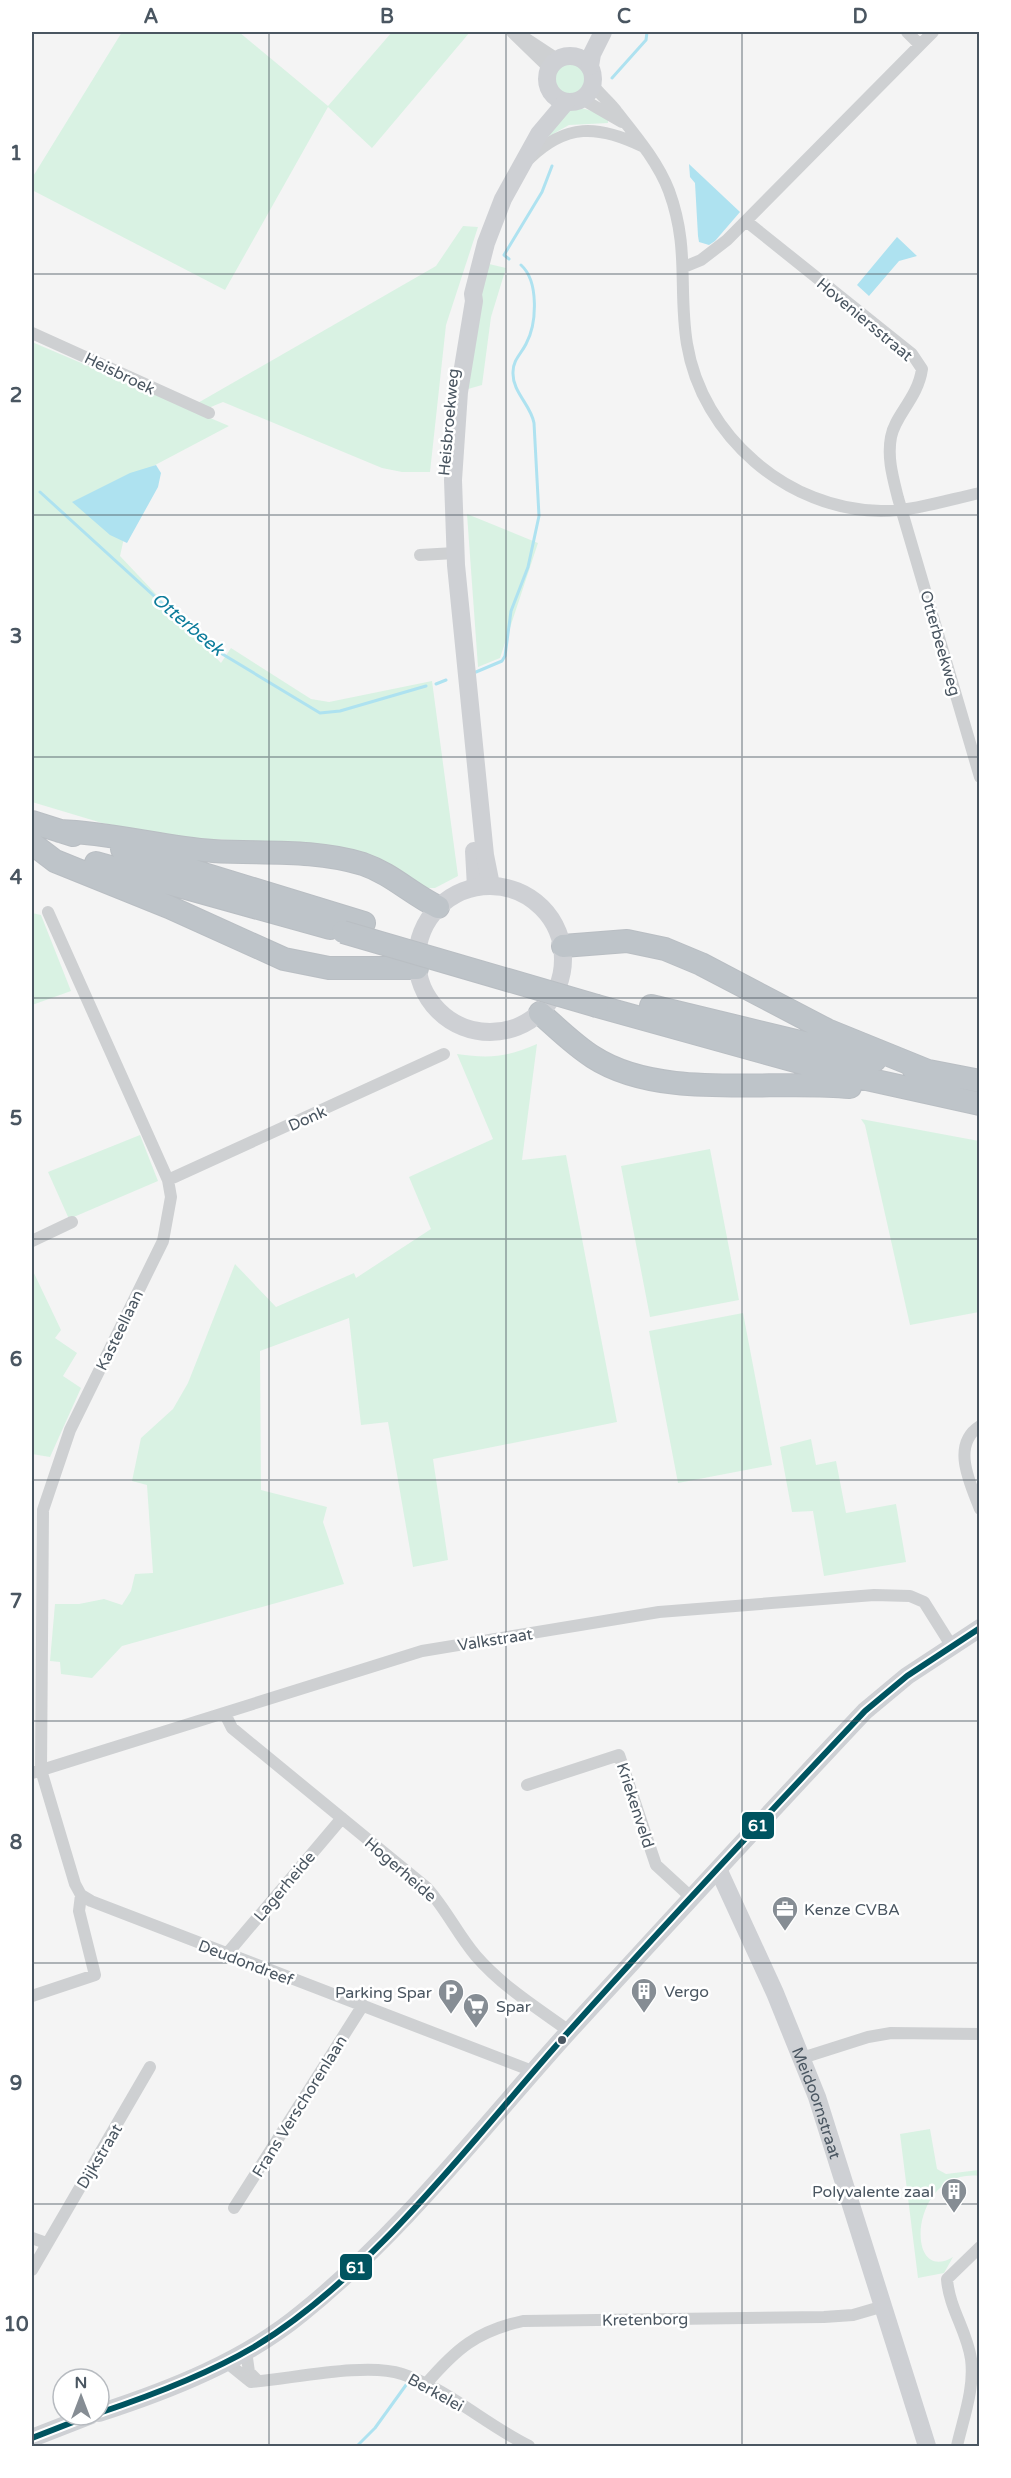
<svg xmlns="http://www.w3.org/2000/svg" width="1011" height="2478" font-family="'Varela Round',sans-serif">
	<rect width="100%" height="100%" fill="#f4f4f4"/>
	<!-- green -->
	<path fill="#d9f2e3" d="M122,32H239L328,106L392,32H470L372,148L328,107L225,290L32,190V178Z
		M553 78a16 16 0 1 1 32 0a16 16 0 1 1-32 0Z
		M570,108C586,107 595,112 608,120V123L569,125L544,139Z
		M463,226L478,227L446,325L430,472H402L382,468L223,402L206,409L196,404L436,266Z
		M489,264L506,268L491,317L482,385L468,389L478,308Z
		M32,342L229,426L87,501L124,538L120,556L221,663L231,648L311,699L329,702L432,681L458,876L435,888H425L304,843L186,838L102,823L32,802Z
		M467,514L538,543L500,658L478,667Z
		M32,913L41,915L71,991L32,1005Z
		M537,1044L522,1160L566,1155L617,1422L433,1459L448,1560L413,1567L388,1422L361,1425L349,1318L260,1351L261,1490L327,1507L323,1522L344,1584L122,1646L92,1678L61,1674L60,1662L50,1661L55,1604H79L104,1599L122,1605L131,1591L135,1574L153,1573L147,1485L132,1481L141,1438L173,1409L188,1383L235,1264L276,1307L354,1273L356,1278L431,1229L409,1177L493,1139L457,1054C490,1059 507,1057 537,1044Z
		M861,1119L979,1141V1312L910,1325L865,1125Z
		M140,1135L158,1181L69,1219L48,1172Z
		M710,1149L739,1300L650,1317L621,1166Z
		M32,1269L61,1330L55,1338L77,1353L63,1376L81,1388L50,1457L32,1454Z
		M743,1313L772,1465L678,1483L649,1331Z
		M811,1439L816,1465L836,1461L846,1513L896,1504L906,1562L824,1576L813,1511L792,1512L780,1447Z
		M930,2129L937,2169L946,2174L979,2170V2176C909,2168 904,2287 953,2257L944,2273L918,2278L900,2134Z"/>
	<!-- water -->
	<path fill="#aee2f0" d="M689,164L740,212L715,241L709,245L699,242L698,236L695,183L690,177Z
		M897,237L917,256L899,261L869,296L857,285Z
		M156,465L161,473L158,487L127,543L110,535L72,502L130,473Z"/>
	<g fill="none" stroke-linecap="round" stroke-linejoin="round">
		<!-- stream -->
		<path stroke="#aee2f0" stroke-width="3" d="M612,78L646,40L647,32
			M509,259L504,255L542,192L552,166
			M40,492L209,646L320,713L340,711L426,686
			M476,672L502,661L505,656L511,611L528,567L539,516L534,423C531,405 512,392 513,372C513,360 521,354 526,344C537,324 539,281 521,265
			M436,684L446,680
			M357,2446L375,2428L406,2385"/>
		<!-- highway casing -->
		<g stroke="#b9bec3" stroke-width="24">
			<path id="highway" d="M32,822L73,835
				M60,831C112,833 162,847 213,851C264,854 313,849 363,864C392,874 411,894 438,907
				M34,845L55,861L169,907L284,959L329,968H417
				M122,849L364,923
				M96,863L330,928
				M563,946L627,941L665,949L701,964L827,1030L928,1071
				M597,1006L835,1072L980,1104
				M651,1006L875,1060
				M540,1013C557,1028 574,1045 593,1057C661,1101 771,1079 850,1087
				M913,1068L980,1081"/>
		</g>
		<!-- street -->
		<path stroke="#ced0d2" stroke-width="12" d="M512,32L549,68
			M516,32L557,59
			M920,45L933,32
			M593,85C600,95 610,102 617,112C636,136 658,162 669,191C690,248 678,289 687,344C702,436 788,510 881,511C914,511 947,500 980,493
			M582,99L622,122
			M529,159C566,123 598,125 642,146
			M746,221L912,354L922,369C918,398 895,415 891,437C887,458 893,478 898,498L980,777
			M684,267L701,260L727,240L920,45L907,32
			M32,333L209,413
			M420,555L455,553
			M48,912L168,1180L171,1197L163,1241L70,1430L43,1510L41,1770L75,1884L81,1895L91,1901L535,2072
			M168,1180L444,1054
			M32,1241L72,1222
			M980,1426C950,1445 971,1485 980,1509
			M225,1714L232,1728L427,1888C446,1909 458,1935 476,1956C502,1986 537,2008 569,2031
			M32,1773L422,1651L659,1612L874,1595L910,1596L924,1602L951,1645
			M527,1785L619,1755L656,1865L693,1899
			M226,1955L342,1818
			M32,1996L95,1975L79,1911L81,1895
			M802,2058L868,2037L891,2033L980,2034
			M234,2208L363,2005
			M32,2238L46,2243
			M32,2270L150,2067
			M246,2351L249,2372L257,2380
			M225,2361L251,2382C291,2379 366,2362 402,2374C448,2389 486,2425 529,2446
			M426,2384C456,2349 477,2331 523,2321L824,2317L853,2315L884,2306
			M957,2446C963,2419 975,2388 971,2359C967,2331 949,2308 947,2279L980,2247"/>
		<!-- secondary -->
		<g stroke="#ced0d4" stroke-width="18">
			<circle cx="570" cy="79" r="23"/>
			<path d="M590,66L592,54L603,32"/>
			<path d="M474,851L476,887"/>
			<path d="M491,885L485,855L456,565L453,480L459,392L474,301L473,294L486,243L503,199L539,134L566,102"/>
			<circle cx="490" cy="959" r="73"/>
			<path id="s1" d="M719,1871L775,1993L817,2097L927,2446"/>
			<path d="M99,2413C170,2390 244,2361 302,2313C404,2231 484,2125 571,2029C668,1923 766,1816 865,1711L907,1676L980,1628"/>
			<path d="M32,2438L91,2415"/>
		</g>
		<!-- highway -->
		<use href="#highway" stroke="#bec4c9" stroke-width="22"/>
		<!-- highway-bridge casing -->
		<g stroke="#b9bec3" stroke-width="24" stroke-linecap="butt">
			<path id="highway-bridge" d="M343,932L597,1006"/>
		</g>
		<!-- highway-bridge -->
		<use href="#highway-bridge" stroke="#bec4c9" stroke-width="22"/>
		<!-- bus-1 casing -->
		<g stroke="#fff" stroke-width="10">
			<path id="bus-1" d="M99,2413C153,2395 206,2375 254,2347C374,2275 477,2133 571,2029C667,1922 766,1816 865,1711L907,1676L980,1628
				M32,2438L91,2415"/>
		</g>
		<!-- bus-1 -->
		<use href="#bus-1" stroke="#005460" stroke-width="6"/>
	</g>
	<!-- grid -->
	<path fill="none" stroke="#4a5661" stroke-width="1.5" stroke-opacity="0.55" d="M269,32V2446M506,32V2446M742,32V2446M32,274H980M32,515H980M32,757H980M32,998H980M32,1239H980M32,1480H980M32,1721H980M32,1963H980M32,2204H980"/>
	<!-- icons -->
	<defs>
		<g id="office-pin" transform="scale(1.35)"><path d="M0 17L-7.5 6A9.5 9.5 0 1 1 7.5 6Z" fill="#868d94" stroke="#fff"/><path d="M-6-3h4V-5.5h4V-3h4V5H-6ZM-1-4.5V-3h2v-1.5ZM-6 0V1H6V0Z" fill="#fff"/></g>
		<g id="building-pin" transform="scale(1.35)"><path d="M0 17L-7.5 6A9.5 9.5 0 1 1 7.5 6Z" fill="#868d94" stroke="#fff"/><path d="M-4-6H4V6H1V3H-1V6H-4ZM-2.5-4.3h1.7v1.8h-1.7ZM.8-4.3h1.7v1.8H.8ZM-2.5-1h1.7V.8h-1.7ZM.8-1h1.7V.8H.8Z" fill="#fff"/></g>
		<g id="parking-pin" transform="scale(1.35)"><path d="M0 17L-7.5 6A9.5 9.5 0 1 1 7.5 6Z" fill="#868d94" stroke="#fff"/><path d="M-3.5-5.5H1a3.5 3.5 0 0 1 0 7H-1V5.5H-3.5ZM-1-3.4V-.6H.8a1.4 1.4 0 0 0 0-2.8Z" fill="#fff"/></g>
		<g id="supermarket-pin" transform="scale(1.35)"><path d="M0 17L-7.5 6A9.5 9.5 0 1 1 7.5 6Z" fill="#868d94" stroke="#fff"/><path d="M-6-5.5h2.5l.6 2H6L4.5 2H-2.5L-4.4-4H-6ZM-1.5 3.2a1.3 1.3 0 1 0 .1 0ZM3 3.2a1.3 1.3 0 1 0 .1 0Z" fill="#fff"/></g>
	</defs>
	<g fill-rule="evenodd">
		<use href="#office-pin" x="785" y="1909"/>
		<use href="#building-pin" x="644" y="1991"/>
		<use href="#parking-pin" x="451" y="1992"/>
		<use href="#supermarket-pin" x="476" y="2006"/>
		<use href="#building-pin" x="954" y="2191"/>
	</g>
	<!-- markers -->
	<circle fill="#4a5661" stroke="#fff" stroke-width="2" cx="562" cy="2040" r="5"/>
	<g text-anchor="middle" stroke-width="5" stroke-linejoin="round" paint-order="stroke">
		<!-- street labels -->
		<g font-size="16" fill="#4a5661" stroke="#fff">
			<text transform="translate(865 319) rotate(40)" y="6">Hoveniersstraat</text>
			<text transform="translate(120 373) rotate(26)" y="6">Heisbroek</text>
			<text transform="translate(448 422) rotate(-85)" y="6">Heisbroekweg</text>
			<text transform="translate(941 643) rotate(74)" y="6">Otterbeekweg</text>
			<text transform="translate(307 1118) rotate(-24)" y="6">Donk</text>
			<text transform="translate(119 1330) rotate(-64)" y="6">Kasteellaan</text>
			<text transform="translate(495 1639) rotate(-9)" y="6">Valkstraat</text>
			<text transform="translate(636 1805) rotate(72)" y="6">Kriekenveld</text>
			<text transform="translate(401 1869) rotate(41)" y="6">Hogerheide</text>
			<text transform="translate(284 1886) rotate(-50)" y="6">Lagerheide</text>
			<text transform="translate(246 1962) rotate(21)" y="6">Deudondreef</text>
			<text dy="6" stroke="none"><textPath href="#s1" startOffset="252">Meidoornstraat</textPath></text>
			<text transform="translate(299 2106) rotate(-58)" y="6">Frans Verschorenlaan</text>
			<text transform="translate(99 2156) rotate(-59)" y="6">Dijkstraat</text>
			<text transform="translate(645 2319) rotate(-1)" y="6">Kretenborg</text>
			<text transform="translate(436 2392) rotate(29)" y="6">Berkelei</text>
		</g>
		<!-- poi labels -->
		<g font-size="16" fill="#4a5661" stroke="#fff" text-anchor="start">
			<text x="804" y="1915">Kenze CVBA</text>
			<text x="664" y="1997">Vergo</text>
			<text x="432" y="1998" text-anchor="end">Parking Spar</text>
			<text x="496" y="2012">Spar</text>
			<text x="934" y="2197" text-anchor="end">Polyvalente zaal</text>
		</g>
		<!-- water labels -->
		<g font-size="18" font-style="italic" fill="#0c7c9b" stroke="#fff">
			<text transform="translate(188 624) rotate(40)" y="6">Otterbeek</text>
		</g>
	</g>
	<g stroke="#fff" stroke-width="2">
		<rect x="741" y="1811" width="34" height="29" rx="6" fill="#005460"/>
		<rect x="339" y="2253" width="34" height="28" rx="6" fill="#005460"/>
	</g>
	<g font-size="16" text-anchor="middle" font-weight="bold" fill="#fff">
		<text x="758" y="1831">61</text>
		<text x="356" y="2273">61</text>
	</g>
	<!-- border -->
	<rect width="1011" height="2478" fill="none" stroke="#ffffff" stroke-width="66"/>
	<!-- north arrow -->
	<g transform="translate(81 2397)"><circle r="28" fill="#ffffff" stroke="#b7bbc0" stroke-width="1.5"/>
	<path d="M0-4.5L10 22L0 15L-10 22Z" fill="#868d94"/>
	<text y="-9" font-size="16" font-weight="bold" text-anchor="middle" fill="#4a5661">N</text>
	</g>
	<rect x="33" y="33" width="945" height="2412" fill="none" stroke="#4a5661" stroke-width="2"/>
	<g font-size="20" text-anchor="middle" font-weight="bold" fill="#4a5661">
		<text x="151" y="23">A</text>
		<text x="387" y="23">B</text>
		<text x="624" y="23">C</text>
		<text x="860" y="23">D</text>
		<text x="16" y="160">1</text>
		<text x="16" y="402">2</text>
		<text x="16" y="643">3</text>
		<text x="16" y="884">4</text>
		<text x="16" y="1125">5</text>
		<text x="16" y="1366">6</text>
		<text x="16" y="1608">7</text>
		<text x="16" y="1849">8</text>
		<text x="16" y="2090">9</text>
		<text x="16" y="2331">10</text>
	</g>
</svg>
